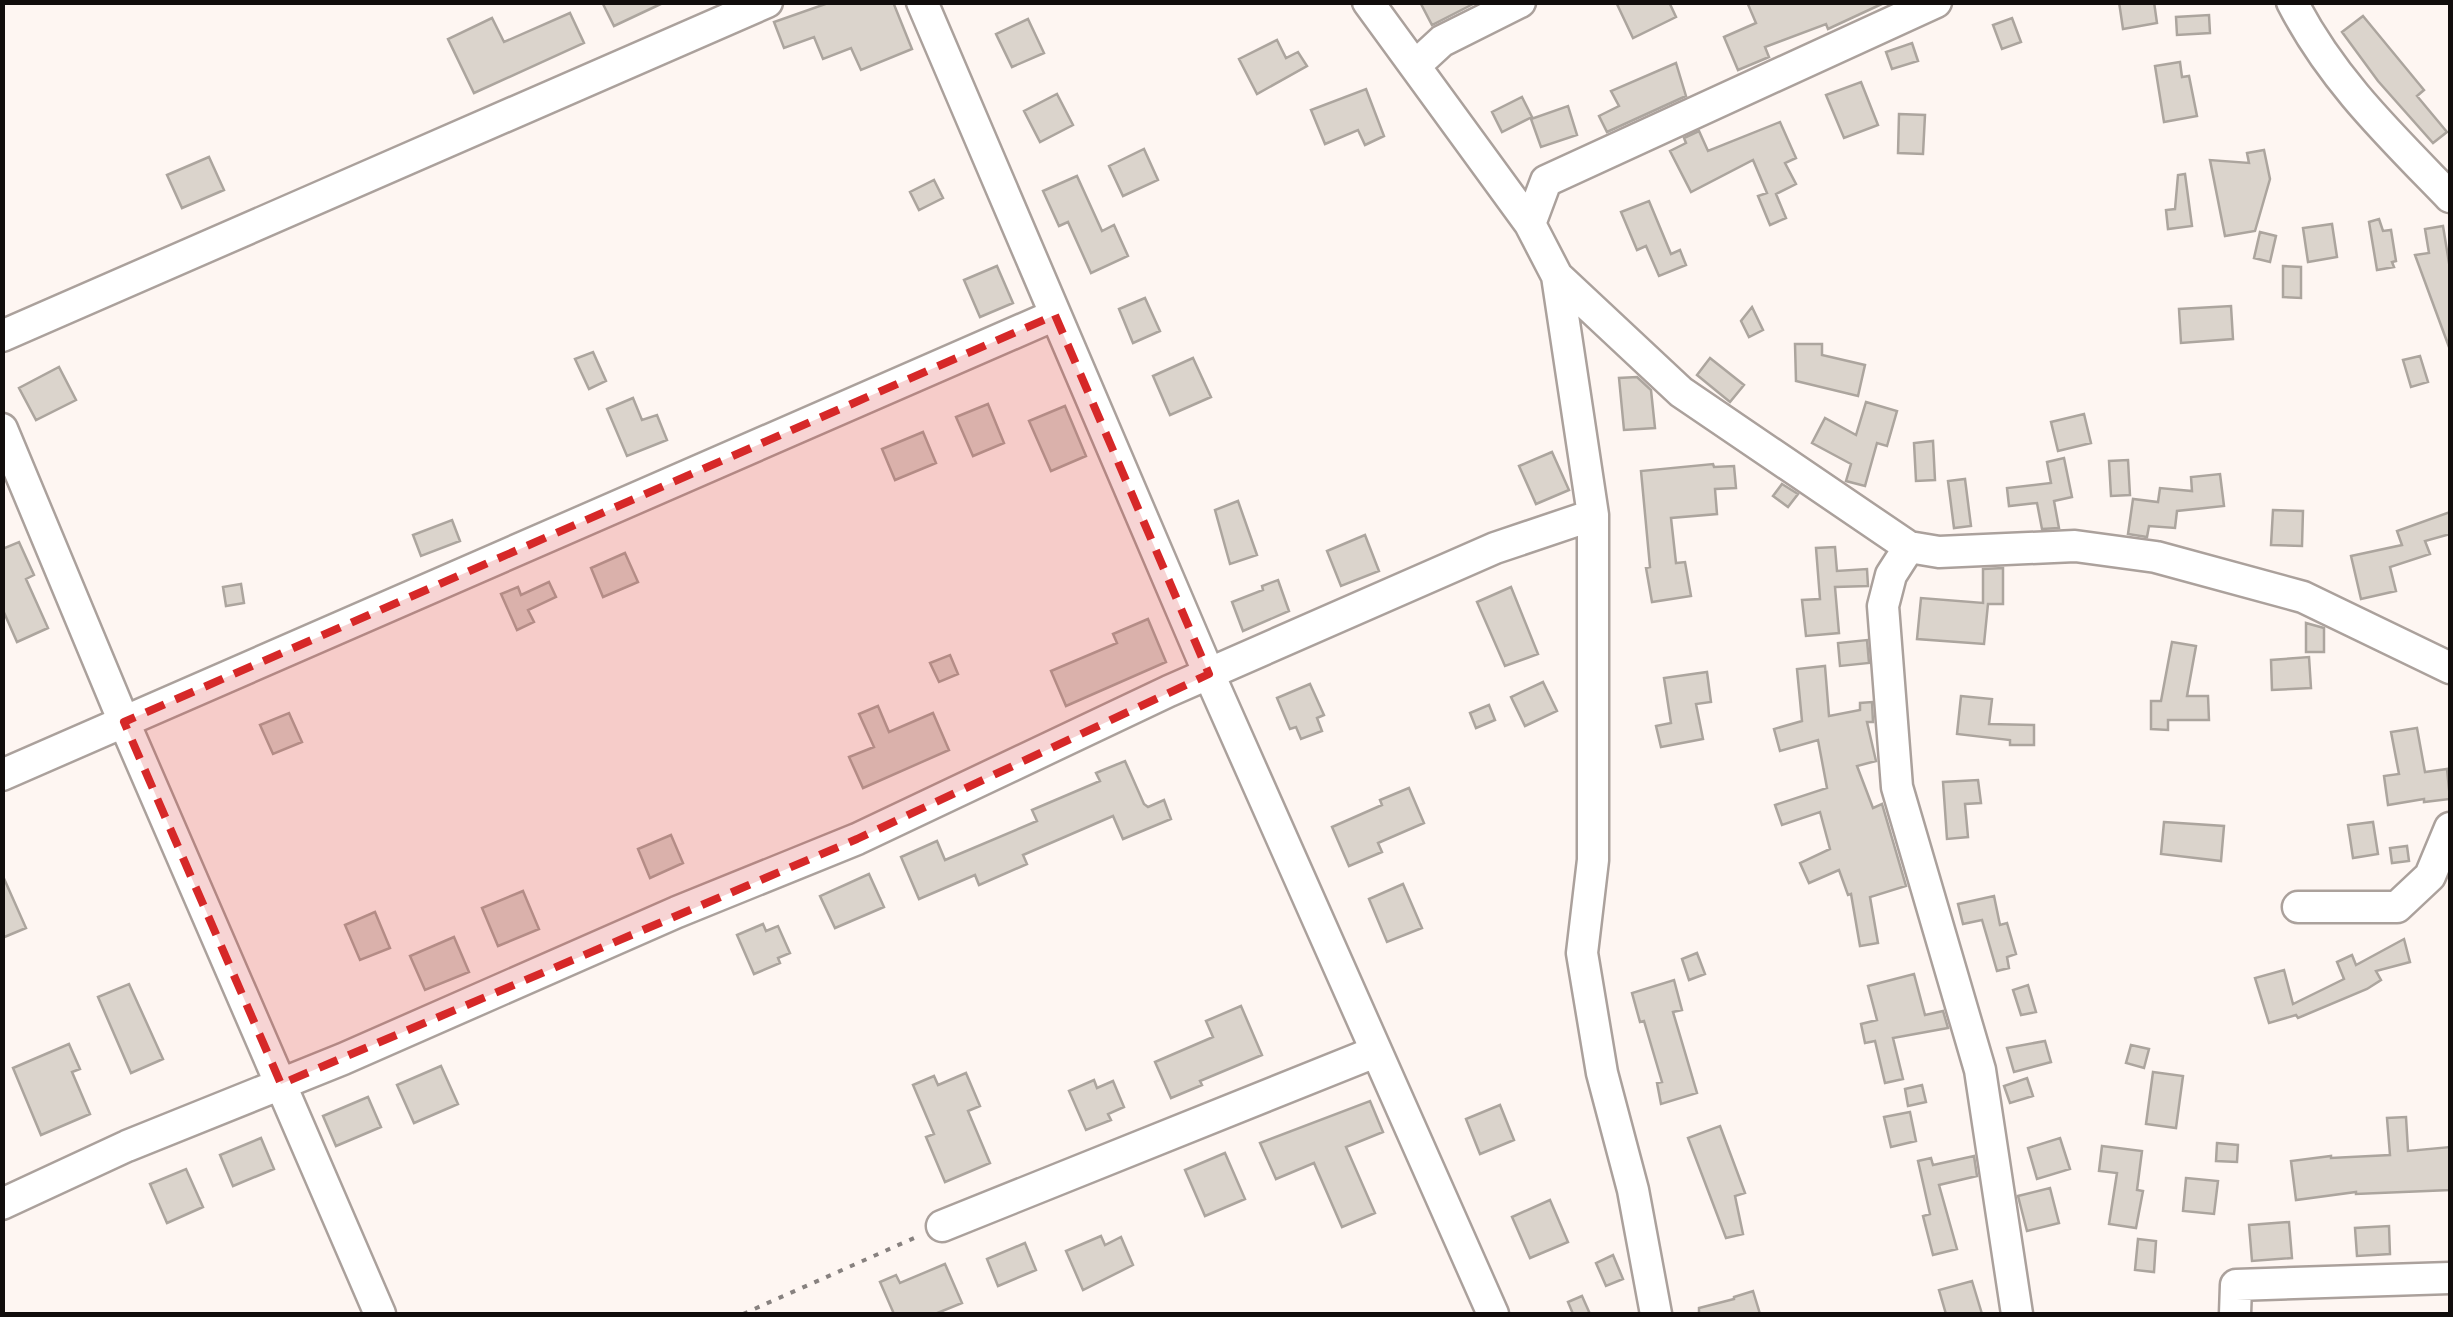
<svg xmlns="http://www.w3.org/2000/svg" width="2453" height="1317" font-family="'DM Sans',sans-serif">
	<rect width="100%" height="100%" fill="#fef6f2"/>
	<!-- building -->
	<path fill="#dbd4cc" stroke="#aca59e" stroke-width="2.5" d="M602,2H665L614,26Z
		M831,2H893L912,49L861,70L851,48L823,59L814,37L784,48L774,22Z
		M1420,2H1477L1432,25Z
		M1616,2H1669L1676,17L1633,38Z
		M1747,2H1886L1828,29L1826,24L1765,47L1769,57L1738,70L1724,37L1756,23Z
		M2119,2H2154L2157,23L2123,29Z
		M570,13L584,43L474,93L448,39L492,18L504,42Z
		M2209,15L2210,33L2177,35L2176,17Z
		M2363,16L2424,90L2417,96L2447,132L2433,143L2378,81L2342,32Z
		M2012,18L2021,42L2002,49L1993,25Z
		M1028,19L1044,53L1012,67L996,34Z
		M1277,40L1286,58L1298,52L1307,66L1257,94L1239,59Z
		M1912,43L1918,61L1892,69L1886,52Z
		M2180,62L2182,77L2189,76L2197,116L2164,122L2155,66Z
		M1676,63L1686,96L1607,132L1599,116L1619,106L1611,91Z
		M1861,82L1878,125L1844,138L1826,95Z
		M1366,89L1384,136L1365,145L1358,130L1325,144L1311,110Z
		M1057,94L1073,125L1040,142L1024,111Z
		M1522,97L1532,117L1502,132L1492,112Z
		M1568,106L1577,135L1541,147L1531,119Z
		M1899,114L1925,115L1923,154L1898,153Z
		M1780,122L1796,158L1785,163L1796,184L1776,194L1786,218L1770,225L1758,196L1767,193L1753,160L1691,192L1670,151L1686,143L1684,138L1699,131L1708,151Z
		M1144,149L1158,180L1123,196L1109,166Z
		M2264,150L2270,179L2255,231L2225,236L2210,160L2249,163L2247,153Z
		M209,157L224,190L182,208L167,175Z
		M2185,174L2192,226L2168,229L2166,210L2175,209L2178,175Z
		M1077,176L1102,231L1114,225L1128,256L1091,273L1068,222L1059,226L1043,191Z
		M934,180L943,198L919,210L910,192Z
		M1649,201L1671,254L1680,250L1686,265L1659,276L1646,246L1637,250L1621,212Z
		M2379,219L2383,231L2391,230L2396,261L2392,262L2394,267L2377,270L2369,222Z
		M2332,224L2337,257L2308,262L2303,228Z
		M2443,226L2450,269L2449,347L2415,255L2429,253L2425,229Z
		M2260,232L2276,236L2270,262L2254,258Z
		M997,266L1013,303L980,317L964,280Z
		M2283,266L2301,267V298L2283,297Z
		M1145,298L1160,331L1133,343L1119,309Z
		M2231,306L2233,339L2181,343L2179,309Z
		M1752,307L1763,330L1749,337L1741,321Z
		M1795,344H1822V355L1865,365L1858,396L1796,381Z
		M593,352L606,381L589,389L575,359Z
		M2420,356L2428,382L2411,387L2403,360Z
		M1193,358L1211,397L1170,415L1153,376Z
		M1710,358L1744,385L1730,402L1697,375Z
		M59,367L76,400L36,420L19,388Z
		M1637,377L1651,390L1655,428L1624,430L1619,378Z
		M633,398L642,420L657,415L667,440L627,456L607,409Z
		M1866,402L1897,411L1887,446L1877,443L1865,486L1846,481L1851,464L1812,443L1825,418L1856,435Z
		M988,404L1004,443L973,456L956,417Z
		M1065,406L1086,456L1051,471L1029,421Z
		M2084,414L2091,443L2058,451L2051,422Z
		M923,432L936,463L895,480L882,449Z
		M1933,441L1935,480L1916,481L1914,443Z
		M1552,452L1569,490L1536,504L1519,466Z
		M2064,458L2072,497L2054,501L2059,528L2042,529L2037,503L2009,506L2007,488L2051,483L2047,462Z
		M2128,460L2130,495L2111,496L2109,461Z
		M1713,464L1714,467L1734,466L1736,488L1715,489L1717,514L1671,518L1676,563L1685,562L1691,596L1652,602L1646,568L1650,567L1641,471Z
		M2220,474L2224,506L2177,511L2175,528L2149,526L2147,537L2128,534L2133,499L2158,502L2160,488L2192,491L2191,477Z
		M1965,479L1971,526L1954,528L1948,481Z
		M1782,484L1798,494L1788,507L1773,496Z
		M1238,501L1257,555L1230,564L1215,510Z
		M2273,510L2303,511L2302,546L2271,545Z
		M2450,512V534L2425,541L2430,554L2390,567L2396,591L2361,599L2351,556L2402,545L2397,531Z
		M452,520L460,541L421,556L413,535Z
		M1365,535L1379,571L1341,586L1327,551Z
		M19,542L34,575L26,579L48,628L17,642L2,608V549Z
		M1835,547L1837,571L1867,569L1868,586L1835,587L1839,633L1806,636L1802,600L1820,599L1816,548Z
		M625,553L638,582L603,597L591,568Z
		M2003,568V604H1988L1984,644L1917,639L1921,598L1983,603V569Z
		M1278,580L1289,611L1243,631L1232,602L1263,590L1262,586Z
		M549,582L556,597L528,610L534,622L517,630L501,594L518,587L521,595Z
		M241,584L244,603L226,606L223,587Z
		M1511,587L1538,654L1505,666L1477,602Z
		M1148,619L1166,662L1066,706L1051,671L1117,643L1113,634Z
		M2306,623L2324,628V652H2306Z
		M1867,640L1869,663L1840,666L1838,643Z
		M2172,642L2196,646L2187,696H2208L2209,720H2168V730L2151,729V701H2161Z
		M950,655L958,674L939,682L930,663Z
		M2309,657L2311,688L2272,690L2271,660Z
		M1825,666L1829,716L1860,710V703L1872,702L1873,722H1867L1876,761L1857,766L1873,808L1882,804L1906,886L1870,897L1878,943L1860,946L1851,894L1848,895L1839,870L1809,883L1800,863L1830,849L1820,812L1782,825L1775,805L1827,788L1818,740L1780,751L1774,729L1802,721L1797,669Z
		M1707,672L1711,702L1696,704L1703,739L1661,747L1656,726L1671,723L1664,678Z
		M1543,682L1557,711L1525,726L1511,697Z
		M1310,684L1324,715L1317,718L1322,731L1301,739L1296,727L1290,729L1277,698Z
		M1961,696L1992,699L1989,724L2034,725V745H2010V740L1957,734Z
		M1489,705L1495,720L1476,728L1470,713Z
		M878,706L889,732L933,713L949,750L863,788L849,757L874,747L859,714Z
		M289,713L302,742L273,754L260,725Z
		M2417,728L2425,772L2447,769L2450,799L2424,802V799L2388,805L2384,776L2399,774L2391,732Z
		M1125,761L1144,804L1148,807L1164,800L1171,819L1123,839L1113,816L1023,855L1027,864L979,885L975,875L919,899L901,857L937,841L945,860L1037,821L1032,810L1100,781L1096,773Z
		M1978,780L1981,803L1965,804L1968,837L1947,839L1943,782Z
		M1409,788L1424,823L1378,843L1382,852L1349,866L1332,827L1382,805L1380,800Z
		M2164,822L2224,826L2221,861L2161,854Z
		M2373,822L2378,854L2353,858L2348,825Z
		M671,835L683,863L650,878L638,849Z
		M2407,846L2409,861L2392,863L2390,848Z
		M2,874L26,928L2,938Z
		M869,874L884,907L835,928L820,896Z
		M1403,884L1422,928L1387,942L1369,899Z
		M523,891L539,929L498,946L482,908Z
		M1994,896L2000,925L2007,923L2016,954L2007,957L2009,968L1997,971L1982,920L1963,924L1958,904Z
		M375,912L390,948L360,960L345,925Z
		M763,924L766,931L778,926L790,953L778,958L780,963L754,974L737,935Z
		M454,937L469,972L425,990L410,956Z
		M2404,939L2410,962L2376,971L2381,980L2367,989L2298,1018L2296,1015L2269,1023L2255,978L2284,970L2293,1004L2344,979L2337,962L2352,955L2356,965Z
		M1697,953L1705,974L1689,980L1682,959Z
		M1914,974L1925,1015L1943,1011L1948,1028L1893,1038L1903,1079L1885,1083L1875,1041L1865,1043L1861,1024L1877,1020L1868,986Z
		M1674,980L1682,1010L1673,1012L1697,1093L1661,1104L1657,1083L1662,1082L1644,1021L1640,1022L1632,993Z
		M129,984L163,1059L131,1073L98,997Z
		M2028,985L2036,1012L2021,1015L2013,990Z
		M1241,1006L1262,1055L1200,1081L1202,1085L1171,1098L1155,1062L1213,1037L1206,1021Z
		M2045,1041L2051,1062L2014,1072L2007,1048Z
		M69,1044L80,1069L72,1072L90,1114L41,1135L13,1068Z
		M2131,1045L2149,1049L2144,1068L2126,1063Z
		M441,1066L458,1104L414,1123L397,1085Z
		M2153,1072L2183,1076L2176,1128L2146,1124Z
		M966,1073L980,1106L968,1111L990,1163L945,1182L926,1137L934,1134L913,1085L934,1076L938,1085Z
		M2027,1078L2033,1096L2010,1103L2004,1086Z
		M1094,1080L1097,1088L1113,1081L1124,1107L1108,1114L1111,1120L1086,1130L1069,1091Z
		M1922,1085L1926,1102L1908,1106L1905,1089Z
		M368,1097L381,1127L336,1146L323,1116Z
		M1370,1101L1383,1132L1346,1147L1375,1213L1342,1227L1314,1163L1276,1179L1260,1143Z
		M1500,1105L1514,1140L1480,1154L1466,1119Z
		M1910,1112L1916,1141L1891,1147L1884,1117Z
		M2406,1117L2408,1151L2450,1147V1190L2356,1194V1192L2296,1200L2291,1161L2331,1156V1158L2390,1155L2387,1118Z
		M1720,1126L1745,1193L1735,1196L1743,1234L1726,1238L1688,1138Z
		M261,1138L274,1169L233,1186L220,1155Z
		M2060,1138L2070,1169L2037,1179L2028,1148Z
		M2217,1143L2238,1145L2237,1162L2216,1161Z
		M2102,1146L2142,1151L2137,1190L2143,1191L2136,1228L2109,1224L2117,1173L2099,1171Z
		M1225,1153L1245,1199L1205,1216L1185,1170Z
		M1974,1156L1977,1176L1939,1185L1957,1249L1933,1255L1923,1216L1930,1214L1918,1161L1931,1158L1933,1165Z
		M186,1169L203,1207L167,1223L150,1184Z
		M2186,1178L2218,1181L2214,1214L2183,1211Z
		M2050,1188L2059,1223L2027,1231L2018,1196Z
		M1550,1200L1568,1242L1530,1258L1512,1217Z
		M2289,1222L2292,1258L2252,1261L2249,1225Z
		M2389,1226L2390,1254L2357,1256L2355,1228Z
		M1101,1236L1105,1245L1121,1237L1133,1265L1083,1290L1066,1251Z
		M2138,1239L2156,1241L2154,1272L2135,1270Z
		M1025,1243L1036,1270L998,1286L987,1259Z
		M1613,1255L1623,1279L1606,1286L1596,1263Z
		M945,1264L962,1303L935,1314H894L880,1282L896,1275L900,1283Z
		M1972,1281L1982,1314H1946L1939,1290Z
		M1753,1291L1760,1314H1699V1308L1734,1299V1297Z
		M1582,1296L1590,1314H1573L1568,1302Z"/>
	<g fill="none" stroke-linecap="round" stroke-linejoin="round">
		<!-- minor casing -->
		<g stroke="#aba19c" stroke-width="35">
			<path id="minor" d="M922,2L1209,674L1493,1314
				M1368,2L1530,224L1557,276L1593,515V860L1582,953L1602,1073L1633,1190L1656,1314
				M2292,2C2332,80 2390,135 2450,197
				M1416,65L1442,41L1520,2
				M1530,224L1546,181L1936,2
				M1557,276L1681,392L1909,547L1939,552L2075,546L2156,557L2303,597L2450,668
				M2,336L767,2
				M2,429L124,722L380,1314
				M1909,547L1891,575L1883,606L1897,787L1980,1070L2017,1314
				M2,775L1055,315
				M2298,907H2397L2430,876L2450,828
				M2,1204L127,1146L343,1059L677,912L857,839L1169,691L1495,548L1593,515
				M942,1226L1375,1052
				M2235,1314L2236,1285L2450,1278"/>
		</g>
		<!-- path -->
		<path stroke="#87817f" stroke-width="4" stroke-dasharray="5 8" stroke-linecap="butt" d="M743,1314L921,1235"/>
		<!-- minor -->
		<use href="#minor" stroke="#fff" stroke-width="30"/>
	</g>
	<!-- marked area -->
	<path fill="#d62828" fill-opacity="0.2" stroke="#d62828" stroke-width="8" stroke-dasharray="20 12" stroke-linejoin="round" d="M1055,315L1209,674L857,839L281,1084L124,722Z"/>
	<!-- border -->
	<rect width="2453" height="1317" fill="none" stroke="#110d0c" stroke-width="10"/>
</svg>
